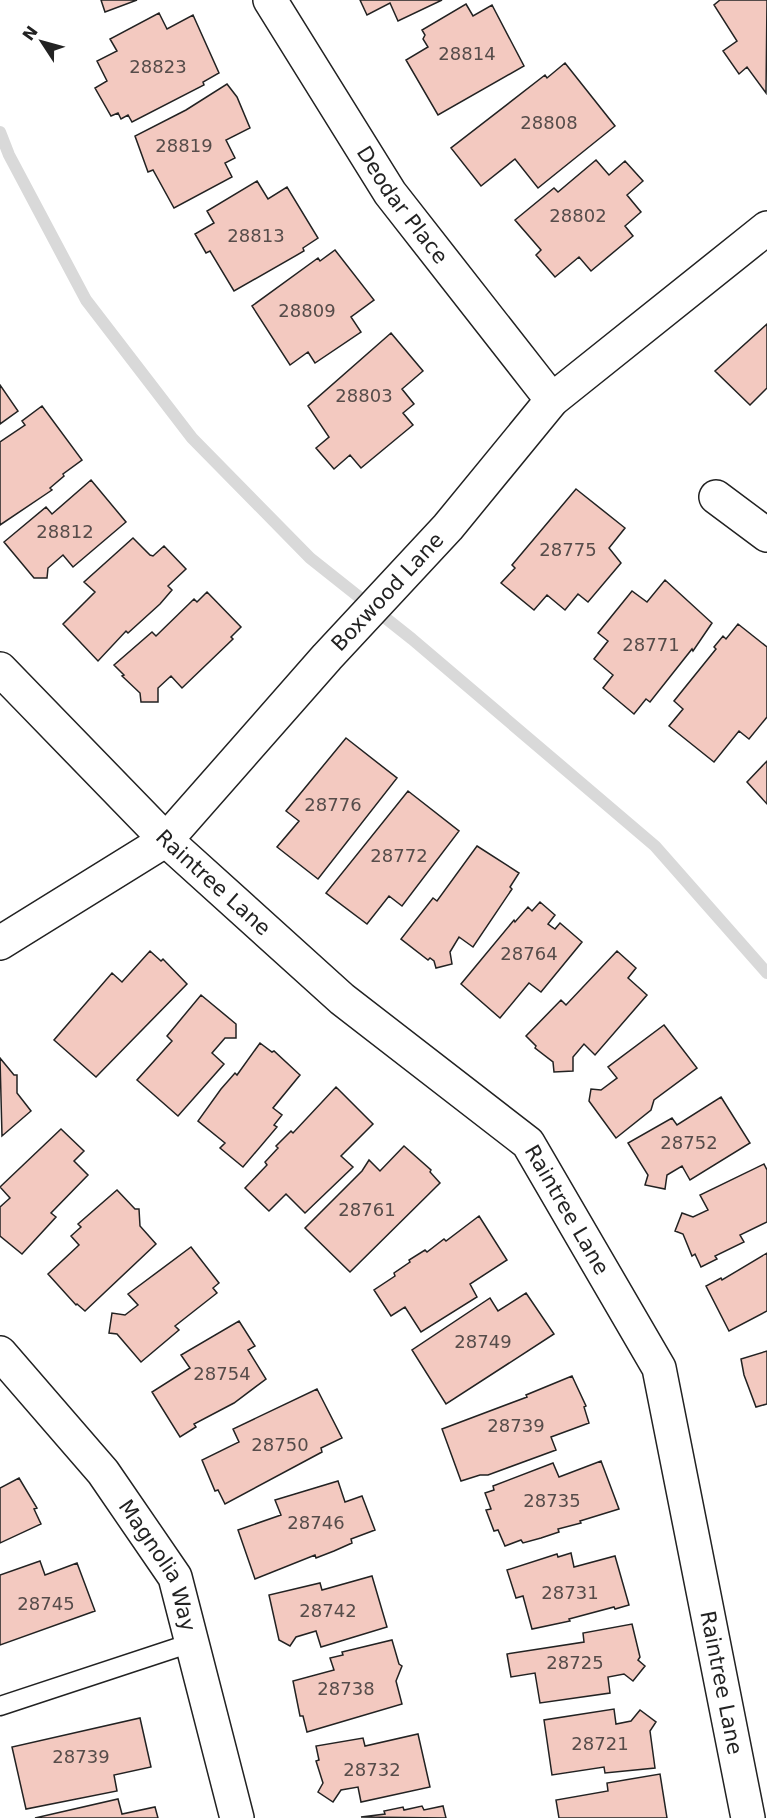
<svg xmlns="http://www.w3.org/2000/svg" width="767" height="1818" font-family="'DejaVu Sans',sans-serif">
	<rect width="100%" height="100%" fill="#fff"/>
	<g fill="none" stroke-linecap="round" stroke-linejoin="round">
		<!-- stream -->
		<path stroke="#d9d9d9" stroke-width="12" d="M0,132L9,155L86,300L192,438L310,558L412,639L655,846L767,973"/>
	</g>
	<!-- building -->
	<path fill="#f3c9c0" stroke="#222" stroke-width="1.5" d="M101,0H137L105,12Z
		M360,0H442L398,21L390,3L367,15Z
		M720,0H767L766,93L747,67L739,74L723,51L737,41L714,5Z
		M466,4L473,16L492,5L524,66L438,115L406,60L428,47L423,39L425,35L422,30Z
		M159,13L167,29L193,15L219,73L203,82L204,85L132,122L128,115L121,119L118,113L111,116L95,88L107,81L97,61L117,51L110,39Z
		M565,63L615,126L538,188L515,159L481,186L451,148L545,75L547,78Z
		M227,84L237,97L250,128L226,140L235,158L225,163L232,177L174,208L153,170L148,172L135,136L186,110Z
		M596,160L609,175L625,161L643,181L627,195L641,212L625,226L633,236L591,271L579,257L555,277L536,255L541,250L515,220L554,188L558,192Z
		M257,181L268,199L287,187L318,238L303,248L304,251L234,291L210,251L206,253L195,234L214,223L207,211Z
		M335,250L374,300L351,317L361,332L315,363L308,352L290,365L252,306L318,258L320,261Z
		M767,324V388L750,405L715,371Z
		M391,333L423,371L402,389L414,404L403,413L413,425L361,468L350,455L334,469L316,448L329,437L308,406Z
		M0,385L18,411L0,424Z
		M42,406L82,460L63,474L64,476L50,488L52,490L0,525V442L25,425L22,421Z
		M91,480L126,522L73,567L63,555L48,568L47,578H34L4,542L46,507L52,514Z
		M576,489L625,528L609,548L621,563L588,602L578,594L565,610L547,595L534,610L501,583L515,568L512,565Z
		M133,538L150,555L153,556L164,546L186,569L168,586L172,590L160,604L128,633L126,631L98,661L63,624L95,592L84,582Z
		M665,580L712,623L693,651L692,649L650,702L646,699L634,714L603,688L613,675L594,659L608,641L598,633L632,591L647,602Z
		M207,592L241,627L231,637L233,639L182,688L171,676L158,688V702H141L140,693L122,676L124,675L114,665L152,632L156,636L194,599L197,602Z
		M738,624L767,647V717L749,739L739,731L714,762L669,726L683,709L674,701L716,649L714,647L723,636L726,639Z
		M346,738L397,778L318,879L277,847L299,821L286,811Z
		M767,761V804L747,782Z
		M408,791L459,831L402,906L389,896L367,924L326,893Z
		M477,846L519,873L510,887L512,889L473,947L459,937L450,952L452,964L436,968L434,961L430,958L428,960L401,939L433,898L437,901Z
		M540,902L555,915L548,924L555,929L560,923L582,942L541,992L529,983L500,1018L461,984L514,920L515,922L528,907L532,911Z
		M150,951L161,961L163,959L187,984L96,1077L54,1040L112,973L122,982Z
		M617,951L636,968L628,978L647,995L595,1055L584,1044L573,1057V1071L554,1072L553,1062L535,1048L536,1046L526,1036L561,1000L566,1005Z
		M201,995L236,1024V1038H225L212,1053L224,1064L178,1116L137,1080L172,1041L167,1036Z
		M664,1025L697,1068L654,1100L651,1110L616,1138L589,1101L591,1089L601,1090L617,1078L608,1067Z
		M260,1043L272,1052L274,1051L300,1075L273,1108L282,1115L274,1125L277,1127L243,1167L220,1148L225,1143L198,1121L221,1089L235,1073L237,1075Z
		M0,1058L14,1075H17V1093L31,1111L2,1136Z
		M336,1087L373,1124L341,1156L353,1167L305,1213L286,1194L269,1211L245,1188L267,1165L265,1162L278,1148L276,1146L291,1131L293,1133Z
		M721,1097L750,1143L690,1180L682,1166L667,1175L665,1189L645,1185L648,1175L628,1143L672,1118L677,1125Z
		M61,1129L84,1151L74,1161L88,1175L51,1213L56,1217L22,1254L0,1236V1207L10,1198L0,1187Z
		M404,1146L431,1170L430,1172L440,1183L350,1272L305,1228L362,1171L369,1160L380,1171Z
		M764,1164L767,1170V1222L740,1235L744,1242L715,1256L717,1259L701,1267L695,1254L692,1256L683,1234L675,1231L682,1213L693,1217L708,1210L700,1195Z
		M117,1190L135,1209H139L140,1226L156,1244L85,1311L77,1304L76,1305L48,1274L79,1245L71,1236L81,1227L78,1224Z
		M479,1216L507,1260L470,1284L477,1297L421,1332L405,1307L391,1316L374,1290L395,1276L394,1273L410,1262L409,1260L425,1250L427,1252L444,1239L446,1241Z
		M191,1247L219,1283L213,1288L217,1293L175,1326L179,1330L141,1362L117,1334L109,1333L112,1313L125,1315L138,1305L128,1294Z
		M767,1253V1311L729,1331L706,1286L721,1278L722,1280Z
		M526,1293L554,1334L446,1404L412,1350L490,1298L498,1311Z
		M239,1321L255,1346L248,1350L266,1379L234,1403L194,1424L196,1427L180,1437L152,1392L190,1368L181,1355Z
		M767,1351V1404L756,1407L744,1375L741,1359Z
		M572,1376L586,1406L584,1407L589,1423L551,1437L556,1450L488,1475H480L461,1481L442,1429L527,1397L526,1395Z
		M317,1389L342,1438L321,1448L322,1452L225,1504L218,1490L215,1491L202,1460L239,1442L233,1429Z
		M601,1461L619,1509L580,1521L581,1523L558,1529L559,1532L541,1538L523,1543L521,1540L505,1546L498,1530L494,1531L486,1510L491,1509L485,1493L494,1490L493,1486L553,1463L559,1477Z
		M19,1478L37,1508L34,1509L41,1524L0,1543V1488Z
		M338,1481L345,1502L362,1496L375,1530L351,1539L352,1543L334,1551L316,1558L315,1555L255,1579L238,1530L281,1515L275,1500Z
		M571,1553L574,1567L615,1556L629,1605L615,1609L614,1607L569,1619L570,1621L532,1629L523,1596L516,1598L507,1570L557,1554L558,1557Z
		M40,1561L45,1575L77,1563L95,1611L0,1645V1575Z
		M372,1576L387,1627L321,1647L316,1631L296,1637L290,1646L279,1640L269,1595L320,1583L322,1590Z
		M632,1624L640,1657L638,1660L645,1666L633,1681L624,1674L608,1677L610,1693L540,1703L535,1673L511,1677L507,1654L584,1642L583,1633Z
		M392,1640L399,1664L402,1666L396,1681L402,1704L307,1732L303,1716H300L293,1681L334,1670L330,1658L343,1655L342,1652Z
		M614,1709L616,1724L631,1721L640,1710L656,1722L650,1731L655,1768L605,1773L604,1767L552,1775L544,1720Z
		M140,1718L151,1767L114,1775L117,1791L26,1809L12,1747Z
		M418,1734L430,1787L361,1802L358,1787L341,1790L333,1802L318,1792L323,1783L316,1761L319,1760L316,1746L363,1738L365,1746Z
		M660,1774L667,1818H559L556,1800L608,1791L607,1783Z
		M118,1799L122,1814L155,1807L158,1818H35Z
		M422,1806L424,1810L443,1806L446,1818L361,1817L385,1814L384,1811L403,1807L404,1810Z"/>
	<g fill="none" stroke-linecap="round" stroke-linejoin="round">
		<!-- lane casing -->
		<g stroke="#222" stroke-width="21">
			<path id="lane" d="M0,1706L194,1642"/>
		</g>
		<!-- street casing -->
		<g stroke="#222" stroke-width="36">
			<g id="street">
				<path id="s1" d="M270,0L390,193L552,400"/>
				<path d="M716,497L767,535"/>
				<path id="s2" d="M0,669L166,840L342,999L528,1143L659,1368L748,1818"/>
				<path id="s3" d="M0,943L166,840L327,657L448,527L552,400L767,228"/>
				<path id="s4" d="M0,1353L103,1472L175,1577L237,1818"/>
			</g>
		</g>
		<!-- lane -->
		<use href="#lane" stroke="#fff" stroke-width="18"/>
		<!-- street -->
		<use href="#street" stroke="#fff" stroke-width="33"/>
	</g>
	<g text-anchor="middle" stroke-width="4.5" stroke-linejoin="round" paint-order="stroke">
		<!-- number labels -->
		<g font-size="18" fill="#564c4a">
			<text x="467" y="60">28814</text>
			<text x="158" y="73">28823</text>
			<text x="549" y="129">28808</text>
			<text x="184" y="152">28819</text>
			<text x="578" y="222">28802</text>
			<text x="256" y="242">28813</text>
			<text x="307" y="317">28809</text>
			<text x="364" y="402">28803</text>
			<text x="65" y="538">28812</text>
			<text x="568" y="556">28775</text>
			<text x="651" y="651">28771</text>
			<text x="333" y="811">28776</text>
			<text x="399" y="862">28772</text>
			<text x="529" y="960">28764</text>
			<text x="689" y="1149">28752</text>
			<text x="367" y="1216">28761</text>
			<text x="483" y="1348">28749</text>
			<text x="222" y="1380">28754</text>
			<text x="516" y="1432">28739</text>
			<text x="280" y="1451">28750</text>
			<text x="552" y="1507">28735</text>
			<text x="316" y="1529">28746</text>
			<text x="570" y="1599">28731</text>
			<text x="46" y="1610">28745</text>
			<text x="328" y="1617">28742</text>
			<text x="575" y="1669">28725</text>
			<text x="346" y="1695">28738</text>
			<text x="600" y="1750">28721</text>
			<text x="81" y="1763">28739</text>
			<text x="372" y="1776">28732</text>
		</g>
		<!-- street labels -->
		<g font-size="21" fill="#222" stroke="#fff">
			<text dy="7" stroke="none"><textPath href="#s1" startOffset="244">Deodar Place</textPath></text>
			<text dy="7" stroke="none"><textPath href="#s3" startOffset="528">Boxwood Lane</textPath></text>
			<text dy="7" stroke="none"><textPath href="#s2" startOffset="302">Raintree Lane</textPath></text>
			<text dy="7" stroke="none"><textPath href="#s2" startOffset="788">Raintree Lane</textPath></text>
			<text dy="7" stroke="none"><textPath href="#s4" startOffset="267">Magnolia Way</textPath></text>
			<text dy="7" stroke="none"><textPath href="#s2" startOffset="1292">Raintree Lane</textPath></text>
		</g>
	</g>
	<!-- north arrow -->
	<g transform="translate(42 42) rotate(306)" stroke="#ffffff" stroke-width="4.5" paint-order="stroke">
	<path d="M0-4.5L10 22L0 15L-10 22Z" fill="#222222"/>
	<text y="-9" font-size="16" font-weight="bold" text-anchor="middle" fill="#222222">N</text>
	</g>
</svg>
